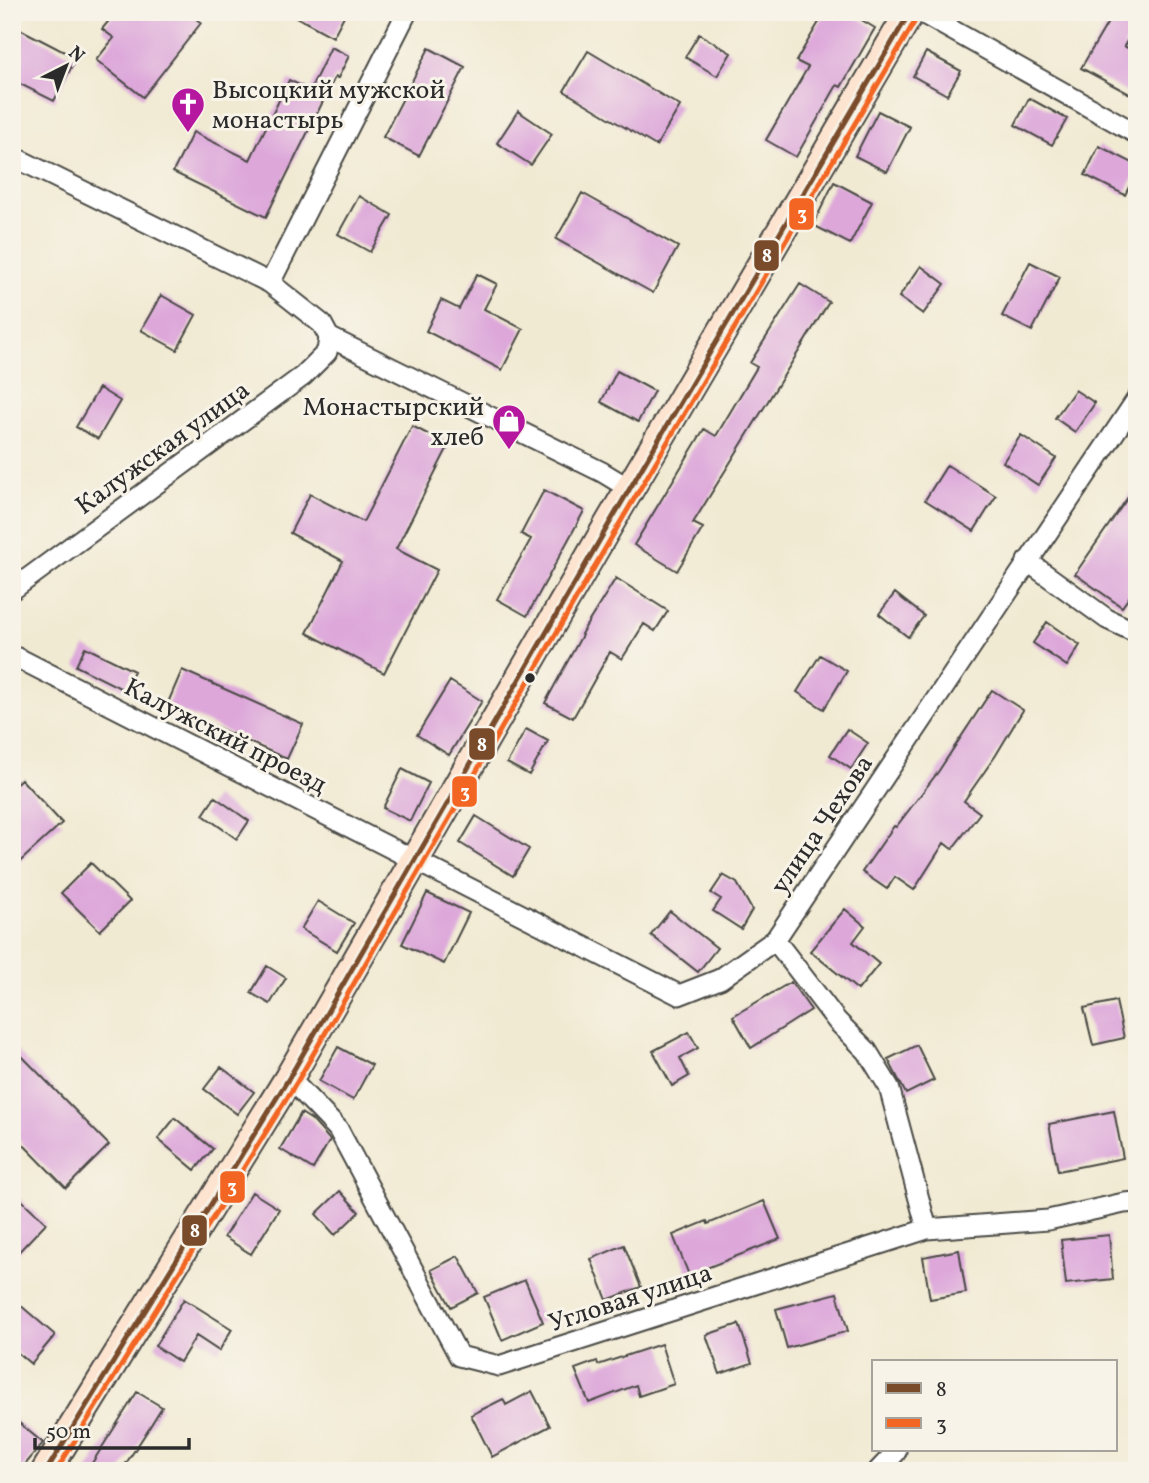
<svg xmlns="http://www.w3.org/2000/svg" width="1149" height="1483" font-family="Vollkorn,serif">
	<rect width="100%" height="100%" fill="#f7f3e8"/>
	<filter id="ink" filterUnits="userSpaceOnUse"><feTurbulence type="fractalNoise" baseFrequency=".0143" numOctaves="2"/><feDisplacementMap in="SourceGraphic" scale="14" xChannelSelector="R" yChannelSelector="G"/><feConvolveMatrix kernelMatrix="1 2 1 2 8 2 1 2 1" color-interpolation-filters="sRGB"/></filter>
	<filter id="wash" filterUnits="userSpaceOnUse"><feTurbulence type="fractalNoise" baseFrequency=".00686" numOctaves="4" result="noise"/><feDisplacementMap in="SourceGraphic" scale="28" xChannelSelector="R" yChannelSelector="G"/><feGaussianBlur stdDeviation="1.57" result="paint"/><feColorMatrix in="noise" values="0 0 0 0 0 0 0 0 0 0 0 0 0 0 0 0 0 1.4 0 .05"/><feComposite in="paint" operator="in"/></filter>
	<g filter="url(#wash)">
		<rect width="100%" height="100%" fill="#f1ead3"/>
		<g id="blocks">
			<!-- building -->
			<path fill="#dda7da" d="M116,12H188L201,23L143,97L96,60L114,38L102,29Z
				M287,12H346L333,37Z
				M825,12H848L875,28L841,87L837,85L796,157L766,140L808,67L796,61Z
				M1114,12H1137V25L1124,46L1137,53V98L1081,68Z
				M12,25L76,58L54,101L12,80Z
				M699,34L731,53L717,76L685,57Z
				M331,47L349,56L338,78L335,77L266,217L173,172L193,132L250,160L289,80L310,90Z
				M429,48L465,67L419,156L383,137Z
				M588,51L680,106L656,146L564,91Z
				M926,52L961,71L947,95L913,76Z
				M1029,98L1067,119L1052,145L1015,125Z
				M518,111L552,134L531,165L497,143Z
				M878,111L910,127L887,172L855,156Z
				M1099,146L1137,165V171L1125,195L1085,175Z
				M834,182L872,202L850,244L813,225Z
				M582,193L678,247L653,293L556,239Z
				M359,196L392,215L370,252L338,234Z
				M1030,262L1060,277L1032,331L1002,316Z
				M921,266L945,284L923,314L899,297Z
				M477,274L497,284L484,309L523,329L502,370L426,331L441,300L459,309Z
				M800,284L829,302L693,523L703,528L677,571L634,545L704,429L716,436L757,367L750,363Z
				M161,295L196,315L177,350L141,330Z
				M617,371L654,391L638,422L601,402Z
				M99,388L120,401L98,439L76,427Z
				M1075,390L1095,403L1075,432L1055,418Z
				M412,426L449,445L396,549L437,570L384,673L307,633L343,561L290,533L310,494L363,522Z
				M1021,435L1056,458L1038,485L1003,462Z
				M947,465L996,496L974,531L925,500Z
				M1137,484V586L1122,607L1075,574Z
				M544,490L584,511L527,616L497,599L531,539L521,534Z
				M616,578L668,611L655,631L644,624L622,659L610,652L573,718L545,703L582,635L581,634Z
				M895,593L924,616L908,637L879,614Z
				M1047,622L1080,645L1067,666L1033,643Z
				M85,647L134,671L124,690L76,666Z
				M820,655L847,671L824,709L797,692Z
				M182,670L303,724L287,759L167,705Z
				M450,681L482,701L449,755L417,735Z
				M992,690L1023,710L996,755L964,801L980,813L952,849L944,843L914,890L895,877L887,889L862,872L894,826L896,827L938,772Z
				M526,729L548,741L529,775L507,763Z
				M847,729L868,743L851,769L830,755Z
				M402,769L429,783L410,821L383,808Z
				M21,779L62,823L12,869V787Z
				M215,797L249,821L237,839L203,815Z
				M476,816L529,849L513,876L460,843Z
				M91,863L130,901L100,931L61,893Z
				M723,875L737,883L752,910L741,929L713,911L721,899L711,893Z
				M427,893L469,913L444,964L402,944Z
				M318,901L354,923L337,951L301,929Z
				M845,909L865,926L853,942L879,964L858,990L810,951Z
				M670,911L717,948L698,972L651,935Z
				M267,966L286,978L270,1004L251,993Z
				M791,982L811,1010L751,1048L733,1016Z
				M1116,1001L1124,1038L1093,1045L1084,1008Z
				M689,1032L698,1048L680,1058L689,1076L672,1086L653,1051Z
				M917,1045L934,1080L906,1094L888,1059Z
				M12,1046L109,1145L66,1188L12,1133Z
				M338,1047L372,1065L353,1100L319,1081Z
				M221,1067L254,1092L237,1114L204,1089Z
				M1114,1111L1123,1158L1058,1171L1049,1124Z
				M301,1113L312,1120L330,1140L313,1169L280,1149Z
				M175,1118L213,1149L195,1170L158,1139Z
				M12,1191L46,1223L12,1259Z
				M340,1191L359,1212L335,1235L316,1214Z
				M252,1192L279,1209L251,1254L224,1237Z
				M764,1201L780,1239L689,1275L673,1235L707,1221L708,1224Z
				M1109,1235L1113,1279L1066,1284L1061,1240Z
				M624,1245L641,1287L607,1300L591,1259Z
				M959,1250L966,1293L930,1299L923,1257Z
				M458,1256L478,1293L451,1307L431,1270Z
				M525,1280L543,1322L502,1340L484,1297Z
				M837,1293L848,1331L787,1348L776,1309Z
				M12,1298L55,1335L31,1364L12,1348Z
				M184,1299L232,1329L219,1351L196,1336L180,1362L155,1346Z
				M739,1324L752,1363L720,1374L706,1335Z
				M661,1344L674,1384L639,1396L636,1385L589,1403L575,1369L597,1361L598,1365Z
				M532,1391L550,1426L492,1457L471,1415L503,1399L506,1405Z
				M137,1392L162,1407L144,1436L121,1471H87Z
				M12,1417L43,1443L20,1471H12Z"/>
		</g>
	</g>
	<g filter="url(#ink)">
		<use href="#blocks" fill-opacity="0" stroke="#494844" stroke-width="2"/>
		<g fill="none" stroke-linecap="round" stroke-linejoin="round">
			<!-- street casing -->
			<g stroke="#494844" stroke-width="23">
				<path id="street" d="M920,12L1137,134
					M12,156L270,283L322,324L329,337L602,472L630,489
					M270,283L407,12
					M1027,561L1107,619L1137,633
					M12,590L303,376L327,352L329,337
					M12,658H18L679,995L720,979L775,940L1137,399
					M775,940L837,1021L867,1051L889,1087L927,1229
					M289,1078L338,1129L459,1356L499,1366L927,1229L1048,1220L1124,1203L1137,1202
					M878,1471L896,1452"/>
			</g>
			<!-- secondary casing -->
			<g stroke="#494844" stroke-width="32">
				<path id="secondary" d="M46,1471L289,1078L609,524L910,12"/>
			</g>
			<!-- street -->
			<use href="#street" stroke="#fff" stroke-width="19"/>
			<!-- secondary -->
			<use href="#secondary" stroke="#fde4d0" stroke-width="28"/>
			<!-- bus-1 casing -->
			<g stroke="#f7f3e8" stroke-width="10">
				<path id="bus-1" d="M46,1471L289,1078L609,524L910,12"/>
			</g>
			<!-- bus-2 casing -->
			<g stroke="#f7f3e8" stroke-width="10">
				<path id="bus-2" d="M56,1471L297,1082L617,528L918,16"/>
			</g>
			<!-- bus-1 -->
			<use href="#bus-1" stroke="#7a4b2a" stroke-width="5"/>
			<!-- bus-2 -->
			<use href="#bus-2" stroke="#f26522" stroke-width="5"/>
		</g>
	</g>
	<!-- icons -->
	<defs>
		<g id="church-pin" transform="scale(1.75)"><path d="M0 17L-7.5 6A9.5 9.5 0 1 1 7.5 6Z" fill="#b5179e" stroke="#f7f3e8"/><path d="M-1.2-6h2.4v3.5h3.3v2.4h-3.3V6h-2.4V-.1h-3.3v-2.4h3.3Z" fill="#fff"/></g>
		<g id="shop-pin" transform="scale(1.75)"><path d="M0 17L-7.5 6A9.5 9.5 0 1 1 7.5 6Z" fill="#b5179e" stroke="#f7f3e8"/><path d="M-5-2.5h2.3a2.7 3.5 0 0 1 5.4 0H5L5.5 6h-11ZM-1.5-2.5h3a1.5 2.3 0 0 0-3 0Z" fill="#fff"/></g>
	</defs>
	<g fill-rule="evenodd">
		<use href="#church-pin" x="188" y="104"/>
		<use href="#shop-pin" x="509" y="421"/>
	</g>
	<!-- markers -->
	<circle fill="#2b2b2b" stroke="#f7f3e8" stroke-width="2.5" cx="530" cy="678" r="6"/>
	<g text-anchor="middle" stroke-width="6" stroke-linejoin="round" paint-order="stroke">
		<!-- poi labels -->
		<g font-size="26" fill="#2b2b2b" stroke="#f7f3e8" text-anchor="start">
			<text x="212" y="98">Высоцкий мужской<tspan x="212" dy="30">монастырь</tspan></text>
			<text x="484" y="415" text-anchor="end">Монастырский<tspan x="484" dy="30">хлеб</tspan></text>
		</g>
		<!-- street labels -->
		<g font-size="26" fill="#2b2b2b" stroke="#f7f3e8">
			<text transform="translate(162 447) rotate(-36)" y="9">Калужская улица</text>
			<text transform="translate(226 735) rotate(27)" y="9">Калужский проезд</text>
			<text transform="translate(821 824) rotate(-56)" y="9">улица Чехова</text>
			<text transform="translate(630 1297) rotate(-18)" y="9">Угловая улица</text>
		</g>
	</g>
	<g stroke="#f7f3e8" stroke-width="2.5">
		<rect x="788" y="197" width="27" height="34" rx="7" fill="#f26522"/>
		<rect x="753" y="239" width="27" height="33" rx="7" fill="#7a4b2a"/>
		<rect x="468" y="727" width="28" height="34" rx="7" fill="#7a4b2a"/>
		<rect x="451" y="775" width="27" height="33" rx="7" fill="#f26522"/>
		<rect x="219" y="1170" width="27" height="34" rx="7" fill="#f26522"/>
		<rect x="181" y="1214" width="27" height="33" rx="7" fill="#7a4b2a"/>
	</g>
	<g font-size="19" text-anchor="middle" font-weight="bold" fill="#fff">
		<text x="802" y="220">3</text>
		<text x="767" y="262">8</text>
		<text x="482" y="751">8</text>
		<text x="465" y="798">3</text>
		<text x="232" y="1193">3</text>
		<text x="195" y="1237">8</text>
	</g>
	<!-- margin -->
	<rect width="1149" height="1483" fill="none" stroke="#f7f3e8" stroke-width="42"/>
	<!-- legend -->
	<rect x="872" y="1360" width="245" height="91" fill="#f7f3e8" stroke="#a5a39c" stroke-width="2"/>
	<rect x="886" y="1383" width="35" height="10" fill="#7a4b2a" stroke="#a5a39c" stroke-width="2"/>
	<text x="936" y="1396" font-size="21" fill="#2b2b2b">8</text>
	<rect x="886" y="1418" width="35" height="10" fill="#f26522" stroke="#a5a39c" stroke-width="2"/>
	<text x="936" y="1430" font-size="21" fill="#2b2b2b">3</text>
	<!-- north arrow -->
	<g transform="translate(66 66) rotate(42)" stroke="#f7f3e8" stroke-width="5" paint-order="stroke">
	<path d="M0-5L12 26L0 18L-12 26Z" fill="#2b2b2b"/>
	<text y="-10" font-size="19" font-weight="bold" text-anchor="middle" fill="#2b2b2b">N</text>
	</g>
	<!-- scale -->
	<path d="M35 1438v10h154v-10" fill="none" stroke="#2b2b2b" stroke-width="3.5"/>
	<text x="46" y="1438" font-size="21" fill="#2b2b2b" stroke="#f7f3e8" stroke-width="5" paint-order="stroke">50 m</text>
</svg>
